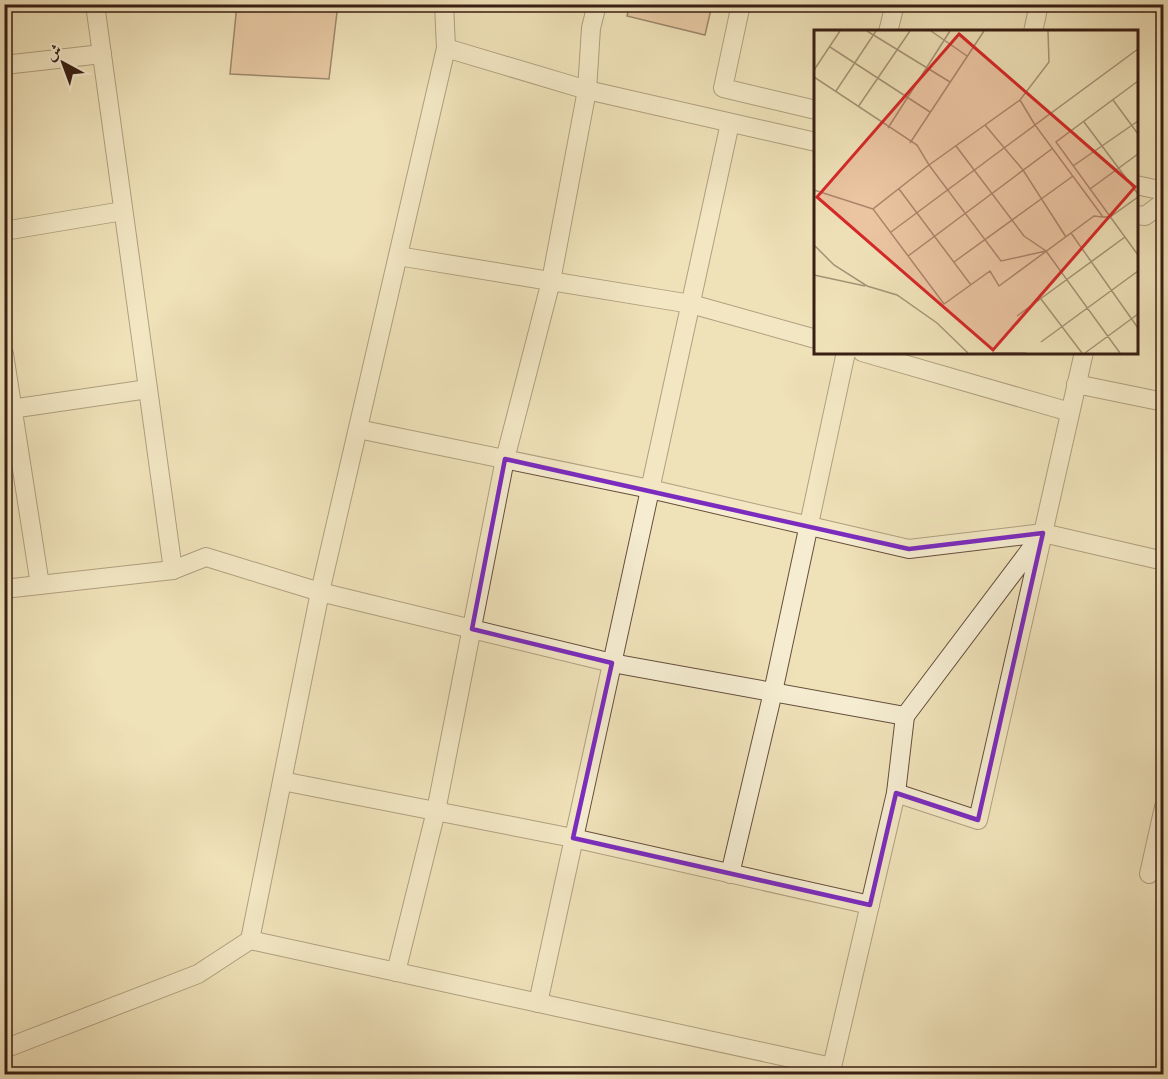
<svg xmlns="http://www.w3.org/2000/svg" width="1168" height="1079" font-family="'IM FELL DW Pica',Amiri,serif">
  <rect width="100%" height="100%" fill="#efe1b8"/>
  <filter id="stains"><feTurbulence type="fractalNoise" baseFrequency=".00333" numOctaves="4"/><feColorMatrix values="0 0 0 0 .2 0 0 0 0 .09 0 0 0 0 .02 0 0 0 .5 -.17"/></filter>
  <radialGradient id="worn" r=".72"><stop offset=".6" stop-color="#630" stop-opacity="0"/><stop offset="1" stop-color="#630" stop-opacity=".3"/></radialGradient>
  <g fill="#deac8b" stroke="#381e13" stroke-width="1.5">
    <polygon points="237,4 338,4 329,79 230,74"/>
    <polygon points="630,4 712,4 712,5 705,35 627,16"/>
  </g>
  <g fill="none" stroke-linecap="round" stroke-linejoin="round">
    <defs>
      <g id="minor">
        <polyline points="95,4 173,570"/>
        <polyline points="597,4 591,28 587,90 816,142"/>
        <polyline points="741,4 723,88 816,110"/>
        <polyline points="1159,4 1164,5"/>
        <polyline points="888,32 895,4"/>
        <polyline points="1033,32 1039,4"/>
        <polyline points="4,65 102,54"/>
        <polyline points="1136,185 1164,191"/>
        <polyline points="1136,215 1145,216 1164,202"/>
        <polyline points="4,231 123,211"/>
        <polyline points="398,256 691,304 816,339"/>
        <polyline points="862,352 1070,412"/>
        <polyline points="4,354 40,585"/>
        <polyline points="1076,384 1164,402"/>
        <polyline points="4,410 148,389"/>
        <polyline points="358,429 650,489 909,549 1043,533 1164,561"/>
        <polyline points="1043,533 905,716 612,663 320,592 250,940 832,1067 896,793 978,820 1084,352"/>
        <polyline points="4,589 173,570 206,557 320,592 446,48 444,4"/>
        <polyline points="282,781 573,838 870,905"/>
        <polyline points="896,793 905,716"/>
        <polyline points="730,874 773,692 846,352"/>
        <polyline points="1149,874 1164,807"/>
        <polyline points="396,972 436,811 505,459 551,281 587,90 446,48"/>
        <polyline points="538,1003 730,123"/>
        <polyline points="4,1049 198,974 250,940"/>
      </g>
    </defs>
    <use href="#minor" stroke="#664f3c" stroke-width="20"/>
    <use href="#minor" stroke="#f5ecd1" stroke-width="18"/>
  </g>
  <path d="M0 0H1168V1079H0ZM 505,459 L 909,549 L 1043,533 L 978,820 L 896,793 L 870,905 L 573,838 L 612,663 L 472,629 Z" fill="#efe1b8" fill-opacity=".55" fill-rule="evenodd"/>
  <path fill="none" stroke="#7b2cbf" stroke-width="4.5" stroke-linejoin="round" d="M 505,459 L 909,549 L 1043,533 L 978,820 L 896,793 L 870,905 L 573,838 L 612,663 L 472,629 Z"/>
  <g transform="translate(814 30)">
    <rect width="324" height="324" fill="#efe1b8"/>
    <path fill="none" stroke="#a69376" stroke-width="1.5" d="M 53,1 L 136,52M 117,1 L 153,26M 16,17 L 116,82M 324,19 L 221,95 L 289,187 L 296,187 L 324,167M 0,40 L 26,1M 0,47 L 103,115 L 115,135 L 206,70 L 235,32 L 234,1M 324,51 L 242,112 L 324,225M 22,61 L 62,1M 299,70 L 324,104M 44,77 L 96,1M 270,92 L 324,164M 171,95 L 209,140 L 252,207M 74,98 L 136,1M 96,113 L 170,1M 142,116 L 210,206 L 232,221 L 306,323M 259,136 L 324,91M 85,159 L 157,255M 276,159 L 324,124M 0,160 L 59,179M 77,202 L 221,95 L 206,70M 257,203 L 324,298M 0,215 L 20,235 L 53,256 L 83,265 L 123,293 L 154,323M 232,221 L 187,231 L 115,135 L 59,179 L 130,274 L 176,241 L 185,256 L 280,186 L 289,187M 94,226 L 239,118M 140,232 L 259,146M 0,245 L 51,256M 227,269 L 268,323M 203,286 L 311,207M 227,312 L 324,241M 178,323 L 212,323M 271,323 L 324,284"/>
    <path fill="#d62828" fill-opacity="0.15" stroke="#d62828" stroke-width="3" d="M 145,4 L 321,157 L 179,320 L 3,167 Z"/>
    <rect width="324" height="324" fill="none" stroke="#381e13" stroke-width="3"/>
  </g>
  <rect width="1168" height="1079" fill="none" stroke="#efe1b8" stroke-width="24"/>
  <rect x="6" y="6" width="1156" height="1067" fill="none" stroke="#381e13" stroke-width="3"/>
  <rect x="12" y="12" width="1144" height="1055" fill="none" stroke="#381e13" stroke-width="1.5"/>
  <g transform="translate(63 63) rotate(319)" stroke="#f5ecd1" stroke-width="4.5" paint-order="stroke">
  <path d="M0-4.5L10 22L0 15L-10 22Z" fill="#381e13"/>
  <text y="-9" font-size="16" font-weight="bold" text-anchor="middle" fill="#381e13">ش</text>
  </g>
  <rect width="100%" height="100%" filter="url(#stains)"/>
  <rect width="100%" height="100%" fill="url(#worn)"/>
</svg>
